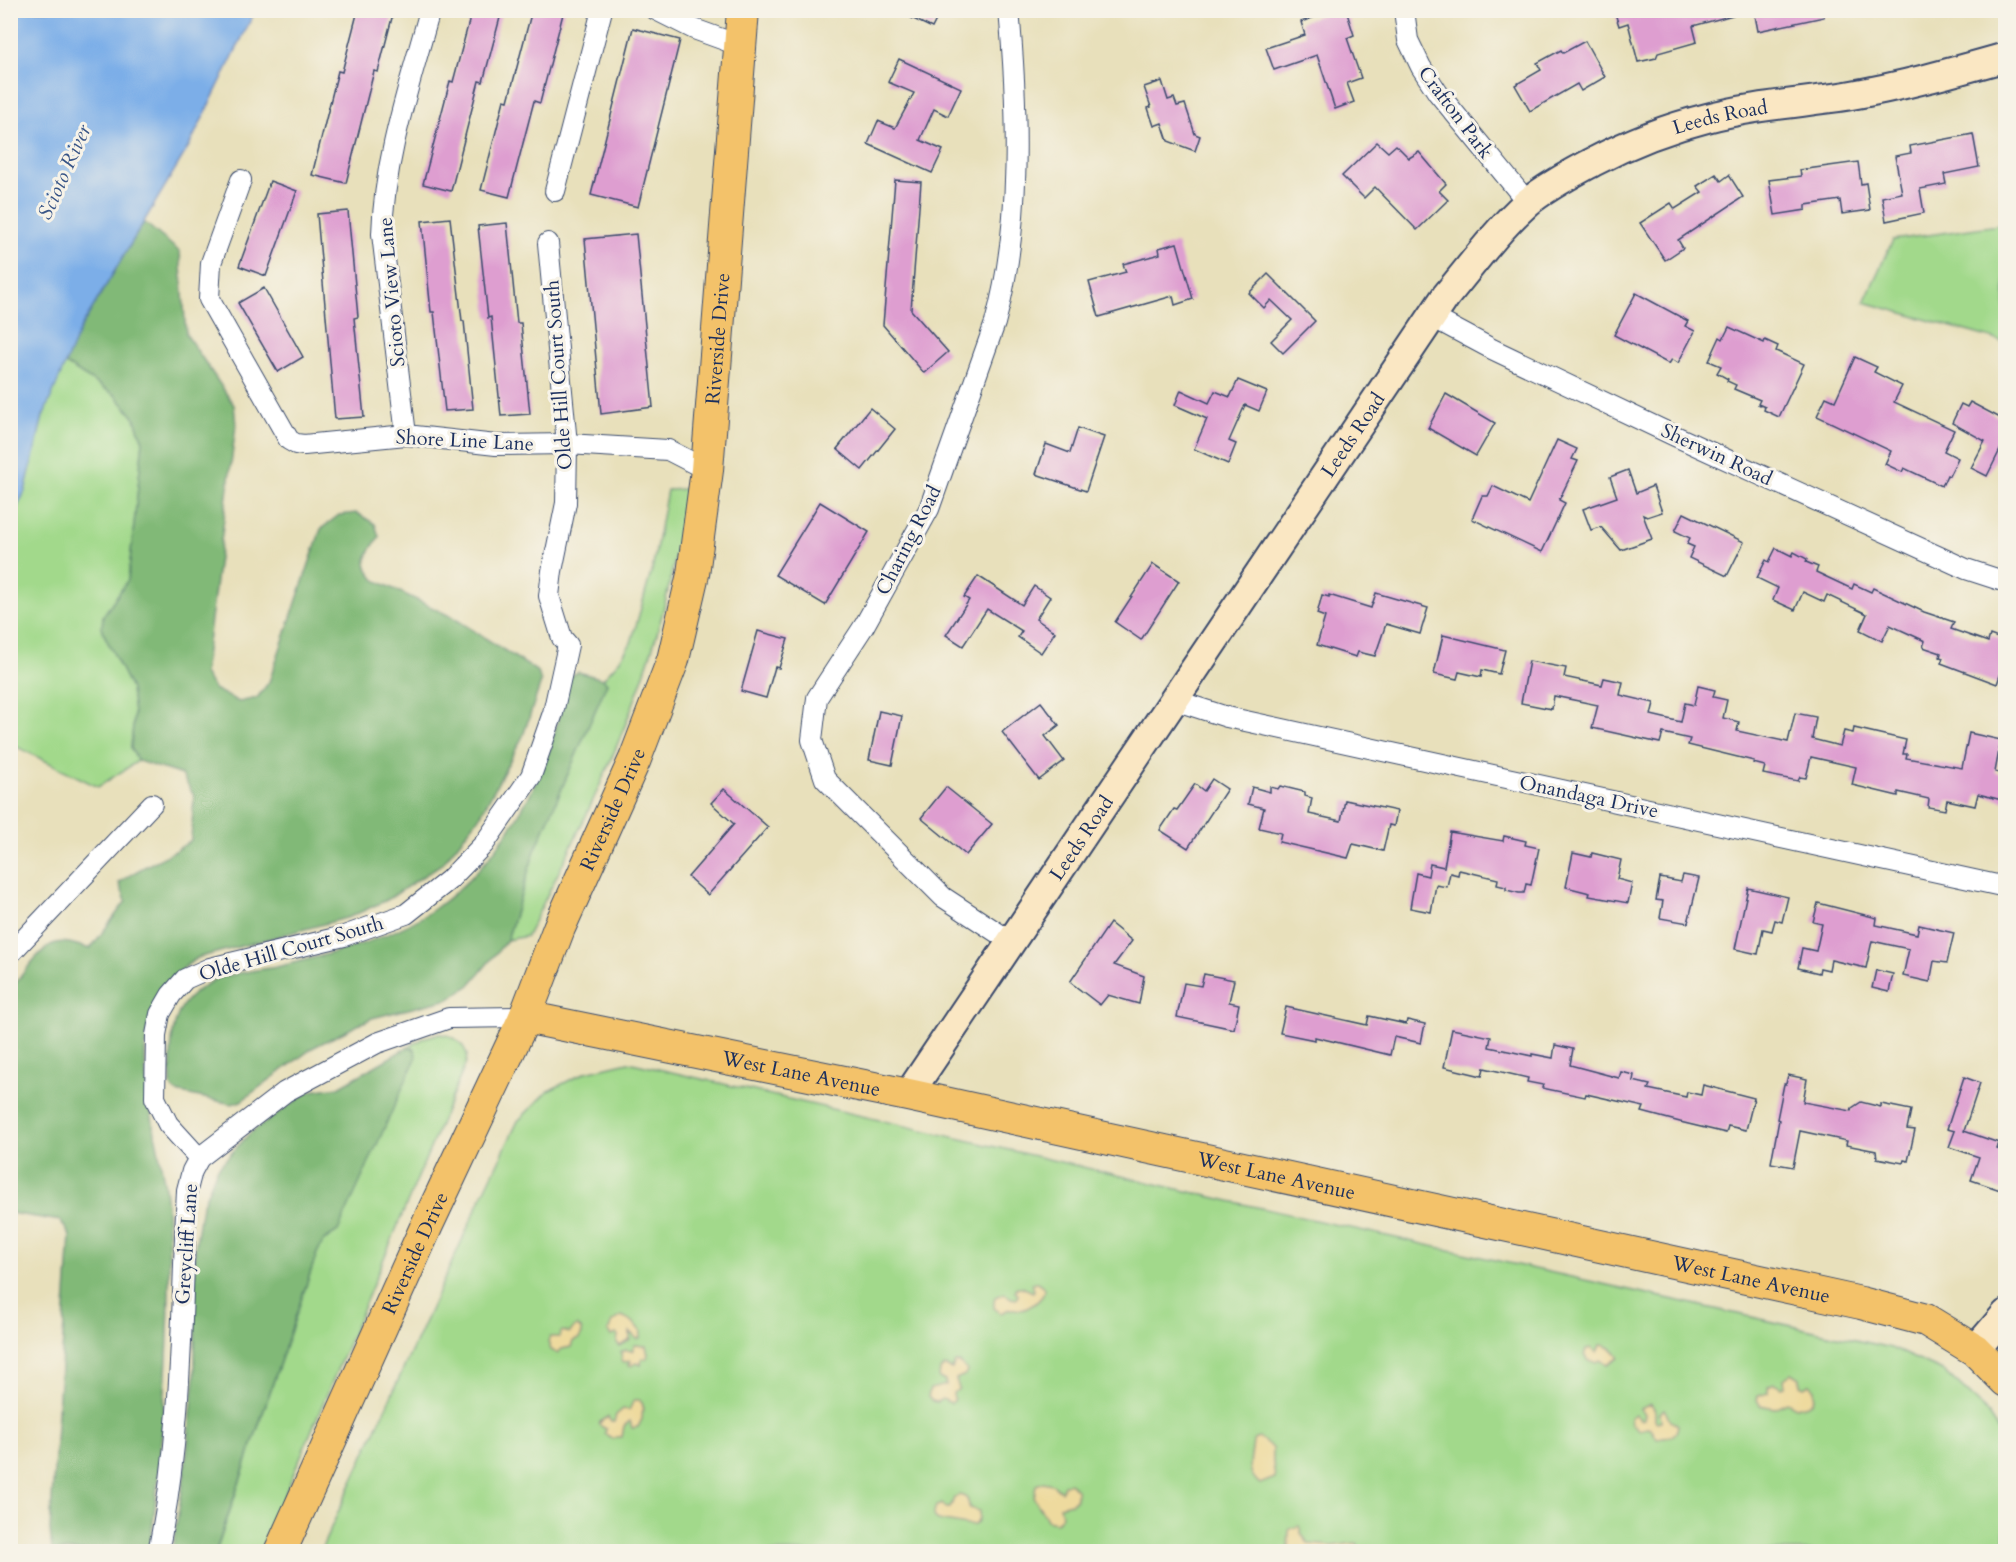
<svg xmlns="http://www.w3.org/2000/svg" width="2016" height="1562" font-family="Cardo,serif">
  <rect width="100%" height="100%" fill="#f7f3e8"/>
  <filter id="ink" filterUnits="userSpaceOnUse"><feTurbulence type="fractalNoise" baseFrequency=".0167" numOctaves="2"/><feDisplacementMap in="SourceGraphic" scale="12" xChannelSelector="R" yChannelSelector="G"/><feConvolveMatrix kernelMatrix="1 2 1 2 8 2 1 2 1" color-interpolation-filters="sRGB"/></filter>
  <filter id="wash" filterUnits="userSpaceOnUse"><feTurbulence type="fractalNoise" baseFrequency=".008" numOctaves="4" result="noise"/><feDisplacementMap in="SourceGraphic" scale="24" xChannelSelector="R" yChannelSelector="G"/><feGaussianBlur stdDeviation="1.35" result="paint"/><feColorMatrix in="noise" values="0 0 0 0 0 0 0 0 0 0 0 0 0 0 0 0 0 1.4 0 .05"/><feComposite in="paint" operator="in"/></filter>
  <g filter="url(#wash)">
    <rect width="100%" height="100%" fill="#e8e0bb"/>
    <g fill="#a2d98b" stroke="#5e8474" stroke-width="1.5">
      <polygon points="2005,224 2005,342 1864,302 1893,240"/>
      <polygon points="64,363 115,395 134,417 143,441 128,581 103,616 102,630 131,689 134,714 131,748 138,761 98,787 11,744 10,521 25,491 43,416"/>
      <path d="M 688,489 C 678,539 670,591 655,640 C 624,743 575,840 527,936 L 507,940 L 534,853 L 607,683 L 603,679 L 619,661 L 631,643 L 653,566 L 667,490 Z"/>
      <path d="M 438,1034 C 453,1035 461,1040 467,1054 L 466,1063 L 261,1551 L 216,1552 L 317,1253 L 415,1049 L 408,1047 L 426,1037 Z"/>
      <polygon points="628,1062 1234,1202 1891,1348 1945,1372 1982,1406 2005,1441 2005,1551 320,1552 483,1194 518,1121 548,1091 586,1072"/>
    </g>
    <g fill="#81b977" stroke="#4e746a" stroke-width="1.5">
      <path d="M 144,222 L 180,252 L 186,334 L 234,405 L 236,425 L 204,674 L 214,689 L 239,702 L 257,698 L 269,682 L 321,529 L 339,515 L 357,513 L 375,524 L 379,537 C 367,555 359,561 375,580 L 454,618 L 538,672 L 541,682 L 523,736 L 480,816 L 443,863 L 387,900 L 350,917 L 197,958 C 173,973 149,1007 146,1036 C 140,1093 163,1150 167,1207 C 171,1276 169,1346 163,1416 C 160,1462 156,1506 149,1551 L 52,1551 L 50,1529 L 70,1236 L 61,1221 L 11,1213 L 11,990 C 19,978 40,949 53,944 C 64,939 79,946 90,949 L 126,901 L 119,883 C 141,865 169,858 191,840 L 194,796 L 182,775 L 138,761 L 131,748 L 134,714 L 131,689 L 102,630 L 103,616 L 128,580 L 143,441 L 134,417 L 115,395 L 64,363 L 80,329 Z"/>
      <path d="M 578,672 L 603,679 L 607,683 L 534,853 L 507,940 L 470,985 L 449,999 L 372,1018 L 314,1047 L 241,1101 L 232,1104 L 176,1092 L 171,1086 C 171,1061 169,1033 180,1010 C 186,998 202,986 214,980 C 229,973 259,970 276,967 C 328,955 394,939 437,907 C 489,869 527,811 549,751 C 557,727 562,701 569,677 Z"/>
      <polygon points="408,1047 415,1049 416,1058 338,1231 324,1240 317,1253 216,1551 172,1551 184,1479 195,1377 195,1248 202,1206 217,1169 249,1134 310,1091 339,1087"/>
    </g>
    <g fill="#eeda9e" stroke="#84847e" stroke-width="1.5">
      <path d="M 1037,1282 C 1054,1291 1036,1304 1025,1309 C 1019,1311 1015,1308 1010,1309 C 1007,1310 1004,1312 1001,1313 L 994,1308 L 994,1301 L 995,1297 L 1004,1293 L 1011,1298 L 1016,1299 L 1018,1295 L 1015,1291 L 1017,1287 L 1022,1287 L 1033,1292 L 1034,1290 L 1032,1284 Z"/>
      <polygon points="622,1316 633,1322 641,1332 640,1338 637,1339 630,1332 630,1340 620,1346 617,1343 618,1335 616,1334 611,1336 608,1332 612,1322"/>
      <polygon points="577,1326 581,1329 582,1334 579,1339 573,1341 571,1347 562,1349 557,1353 551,1350 548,1341 550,1337 559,1337 562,1331 570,1333 573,1328"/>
      <polygon points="635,1345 646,1346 648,1355 646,1359 642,1358 641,1365 637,1363 630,1366 628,1365 631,1362 630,1360 625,1362 622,1361 621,1352 626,1350 632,1351"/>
      <path d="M 1600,1345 C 1607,1345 1617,1350 1618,1358 L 1607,1365 L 1600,1360 L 1597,1362 L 1588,1361 L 1584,1355 L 1586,1350 L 1591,1348 L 1597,1353 Z"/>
      <polygon points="955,1363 960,1363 967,1370 965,1375 956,1379 959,1389 953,1393 954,1401 951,1403 942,1399 937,1402 932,1401 928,1397 930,1389 946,1385 945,1381 939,1378 940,1370 945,1366 952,1369"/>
      <polygon points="1792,1373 1800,1378 1800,1385 1804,1387 1810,1384 1815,1389 1815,1397 1812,1403 1796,1407 1787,1402 1774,1408 1760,1405 1757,1400 1758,1396 1768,1393 1768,1386 1774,1383 1782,1387 1785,1386 1784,1379"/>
      <polygon points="634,1400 640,1400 643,1405 642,1419 638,1427 632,1428 630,1421 624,1426 622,1437 616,1437 613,1439 605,1434 606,1429 599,1425 600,1422 608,1417 611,1422 614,1422 616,1415 623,1409 629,1410"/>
      <path d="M 1651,1404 L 1655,1410 L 1655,1420 L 1657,1422 L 1661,1421 L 1660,1413 L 1664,1409 L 1670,1420 L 1678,1425 C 1677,1438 1668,1437 1657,1439 L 1651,1429 L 1647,1428 L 1640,1430 L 1631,1424 L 1630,1418 L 1635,1414 L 1641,1420 L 1644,1419 L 1645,1414 L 1640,1409 Z"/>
      <path d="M 1260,1438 L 1273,1448 L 1273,1462 L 1275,1478 L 1260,1484 C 1244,1471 1252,1458 1253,1441 L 1255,1439 Z"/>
      <path d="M 1043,1482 L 1052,1484 L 1061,1491 L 1064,1485 L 1070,1483 L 1077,1490 C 1079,1505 1070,1502 1060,1506 C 1062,1513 1064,1517 1056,1522 L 1047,1520 C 1043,1510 1038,1507 1034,1498 L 1036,1485 Z"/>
      <path d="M 959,1495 C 968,1497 968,1499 969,1508 L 979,1511 C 981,1530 969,1526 956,1523 C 945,1520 928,1524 936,1506 L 942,1504 L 946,1508 L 950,1508 L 954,1498 Z"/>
      <polygon points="1299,1526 1302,1535 1309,1544 1333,1546 1355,1543 1357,1544 1359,1551 1288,1551 1289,1529"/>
    </g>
    <polygon fill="#7caee8" stroke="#4c6ea3" stroke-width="1.5" points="11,10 255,11 189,146 80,329 43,416 25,491 11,521"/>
    <g id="blocks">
      <g fill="#de9ed0">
        <polygon points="358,10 394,10 378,72 374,71 346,183 312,175 338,71 342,72"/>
        <polygon points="472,10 502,10 483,82 479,81 451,191 423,184 450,81 453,82"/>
        <polygon points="532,10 564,10 540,103 534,101 509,197 481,190 504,100 508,101"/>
        <polygon points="895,10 941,10 932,28"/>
        <polygon points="1334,10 1346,10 1354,35 1347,38 1361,78 1347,83 1354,102 1335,109 1317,55 1274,70 1266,48 1305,35 1301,22"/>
        <polygon points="1614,10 1732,10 1733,15 1693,26 1697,42 1658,53 1656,58 1638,62 1628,23 1619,26"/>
        <polygon points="1754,10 1824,10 1824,17 1758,31"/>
        <polygon points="633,28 680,40 638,207 591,195"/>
        <polygon points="1585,41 1605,77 1581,91 1577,84 1530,111 1515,85 1541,70 1537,63 1561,50 1563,53"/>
        <polygon points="899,59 961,88 948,116 934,109 920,140 943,150 932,173 868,144 878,121 895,128 914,93 888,82"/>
        <polygon points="1162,81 1168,100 1174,98 1177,106 1185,104 1195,134 1200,136 1195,151 1168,141 1162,123 1154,126 1148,108 1151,107 1144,87"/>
        <polygon points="1973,134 1979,167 1944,174 1946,184 1920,189 1924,213 1886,221 1882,197 1902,193 1895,156 1911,153 1910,146"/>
        <polygon points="1377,142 1388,152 1396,145 1409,158 1419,152 1446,184 1439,191 1448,200 1417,230 1375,187 1364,198 1342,176"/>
        <polygon points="1858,162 1861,184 1866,183 1870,210 1842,214 1840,200 1806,205 1806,210 1775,215 1769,180 1801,176 1800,170"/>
        <polygon points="1716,174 1721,181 1729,175 1743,197 1678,240 1683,248 1665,260 1640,223 1671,203 1675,209 1702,192 1697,186"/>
        <polygon points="895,180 921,182 911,310 948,352 924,373 883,325"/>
        <polygon points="270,181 297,191 266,276 239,266"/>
        <polygon points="348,211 358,317 354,318 364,417 335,419 317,214"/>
        <polygon points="450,218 462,321 464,321 473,409 445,411 434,312 431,312 422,221"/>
        <polygon points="507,223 517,323 521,323 530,414 501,416 491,317 488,318 478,226"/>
        <polygon points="636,234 653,407 601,414 585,239"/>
        <polygon points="1177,243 1193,299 1175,305 1173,296 1099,317 1089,282 1126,272 1123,264 1160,254 1159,248"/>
        <polygon points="1268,274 1315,321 1283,353 1271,341 1292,320 1271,300 1264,308 1249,293"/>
        <polygon points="264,288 303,357 278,372 238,303"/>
        <polygon points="1636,293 1688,321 1685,326 1695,331 1678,363 1672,359 1669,364 1614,335"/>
        <polygon points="1729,327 1764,343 1765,340 1778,346 1776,351 1804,364 1779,417 1764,410 1765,407 1758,404 1760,400 1734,389 1736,385 1727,381 1728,379 1717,373 1721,366 1709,361 1720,337 1723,339"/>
        <polygon points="1855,357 1877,367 1874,372 1902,386 1894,402 1954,430 1944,451 1958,458 1949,476 1947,475 1942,486 1904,468 1902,472 1885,464 1891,451 1817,416 1826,397 1835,401"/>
        <polygon points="1238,380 1267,392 1259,411 1245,405 1229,441 1236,444 1228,464 1194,449 1207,419 1175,405 1181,390 1209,403 1215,391 1230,397"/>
        <polygon points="1446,394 1495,423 1476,456 1428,428"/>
        <polygon points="1970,402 2006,421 2006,451 2001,448 1987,476 1971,468 1985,441 1952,423 1961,404 1967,407"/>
        <polygon points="870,408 895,429 862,470 837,449"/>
        <polygon points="1078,428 1104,437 1086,491 1036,474 1046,444 1070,453"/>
        <polygon points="1557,440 1577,449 1572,459 1578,461 1559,500 1565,503 1542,552 1472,519 1482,496 1488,496 1493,486 1528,503"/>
        <polygon points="1628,470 1636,493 1653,486 1662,512 1647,517 1643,515 1652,539 1621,550 1601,527 1591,530 1583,509 1617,497 1610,477"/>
        <polygon points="820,502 869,532 825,605 775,575"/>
        <polygon points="1684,513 1744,542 1727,576 1689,558 1694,547 1687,544 1690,538 1675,531"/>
        <polygon points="1776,548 1792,556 1794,552 1807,559 1806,562 1818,567 1816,572 1852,589 1854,584 1871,592 1873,588 1924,612 1954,622 1951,629 1988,642 1990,635 2006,641 2006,658 1997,684 1941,663 1943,658 1940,657 1941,653 1923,647 1925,641 1890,625 1882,641 1860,630 1867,614 1827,595 1824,602 1803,592 1795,610 1773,600 1778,588 1757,578 1766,560 1769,562"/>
        <polygon points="1153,564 1179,581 1141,640 1115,622"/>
        <polygon points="978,576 1022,605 1034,586 1050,597 1036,619 1055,632 1041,653 1018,637 1022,631 987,609 963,646 946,635 969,600 964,597"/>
        <polygon points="1376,593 1428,608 1420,634 1386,624 1375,656 1358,652 1356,657 1317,645 1325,617 1317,614 1322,595 1329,597 1329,595 1371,608"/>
        <polygon points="758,631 788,639 779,668 775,667 766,698 741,691"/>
        <polygon points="1443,635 1505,650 1499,674 1482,670 1481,677 1459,672 1457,679 1434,674"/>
        <polygon points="1529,661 1566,668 1564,677 1602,685 1604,678 1623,682 1620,695 1654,703 1651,715 1681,722 1685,703 1694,705 1698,686 1715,690 1713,697 1727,700 1723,718 1739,722 1737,731 1788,742 1795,713 1816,717 1812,739 1840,746 1844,731 1853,733 1854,728 1906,740 1903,754 1907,754 1906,758 1962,768 1969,733 2001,740 1995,772 2006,775 2006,801 1978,794 1975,806 1947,800 1945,810 1928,807 1929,799 1898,792 1898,796 1852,785 1856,767 1811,757 1806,778 1800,777 1798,781 1763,774 1765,766 1753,763 1754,761 1688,745 1690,739 1663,733 1660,743 1592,728 1598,705 1554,696 1552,709 1521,703"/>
        <polygon points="1041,702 1059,725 1045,736 1064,761 1039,780 1002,732"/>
        <polygon points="879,711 902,716 892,765 869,760"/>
        <polygon points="1212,779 1227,789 1188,848 1160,830 1174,809 1177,810 1195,784 1204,791"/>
        <polygon points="1280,786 1305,792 1305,796 1312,798 1309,814 1341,821 1345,800 1397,811 1394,826 1389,825 1383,851 1353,844 1348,858 1279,842 1281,833 1259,828 1264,808 1248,804 1252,787 1270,792 1270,787 1278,789"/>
        <polygon points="946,787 992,824 966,855 921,818"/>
        <polygon points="724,789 768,827 708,895 688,877 734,824 711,803"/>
        <polygon points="1450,832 1503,841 1504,836 1526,841 1525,845 1539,848 1531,885 1526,884 1524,893 1519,893 1506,890 1506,887 1497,885 1498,879 1459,870 1458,875 1450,873 1447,887 1436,885 1431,912 1410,908 1416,873 1428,876 1430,864 1444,867"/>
        <polygon points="1573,853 1591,857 1592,853 1621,860 1617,879 1632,883 1628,903 1589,896 1590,893 1566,887"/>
        <polygon points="1683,875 1699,878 1688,923 1660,918 1663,901 1656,900 1660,878 1681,882"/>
        <polygon points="1748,888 1788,897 1782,922 1775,920 1772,931 1763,929 1758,954 1735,949"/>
        <polygon points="1818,903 1877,918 1876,925 1917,934 1919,925 1954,933 1947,963 1934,961 1930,982 1903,976 1909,949 1872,941 1866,968 1831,960 1829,970 1820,968 1819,973 1798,968 1802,948 1816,951 1822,924 1813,922"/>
        <polygon points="1110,923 1132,941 1114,965 1144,976 1139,1004 1108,995 1100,1005 1070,982"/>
        <polygon points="1876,970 1893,974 1889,992 1872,988"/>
        <polygon points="1204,974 1234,980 1229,1002 1239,1004 1234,1029 1177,1017 1184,983 1201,986"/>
        <polygon points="1286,1007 1367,1025 1369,1016 1406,1024 1407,1020 1425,1024 1421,1043 1394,1037 1390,1055 1315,1037 1315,1040 1280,1033"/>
        <polygon points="1452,1029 1491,1037 1489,1047 1532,1056 1532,1054 1553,1058 1555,1045 1573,1049 1570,1065 1619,1078 1621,1072 1634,1075 1633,1081 1650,1085 1648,1089 1686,1097 1687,1092 1701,1095 1703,1085 1754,1098 1746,1130 1728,1126 1726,1133 1680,1122 1642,1112 1644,1107 1586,1094 1585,1097 1542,1088 1543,1085 1527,1082 1528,1078 1484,1068 1482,1076 1444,1067"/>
        <polygon points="1788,1075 1807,1079 1803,1102 1851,1111 1852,1108 1861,1102 1881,1107 1881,1104 1911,1110 1907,1129 1915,1130 1908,1161 1904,1160 1903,1163 1877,1158 1876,1151 1846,1145 1847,1141 1800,1131 1793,1167 1771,1163 1779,1120 1777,1119 1784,1084 1786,1084"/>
        <polygon points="1964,1077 1980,1083 1964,1131 1999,1143 1997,1149 2006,1152 2006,1192 1971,1180 1979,1157 1949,1147 1955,1131 1947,1129"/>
      </g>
    </g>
  </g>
  <g filter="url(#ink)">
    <use href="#blocks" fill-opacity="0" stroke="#3a4a6c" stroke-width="1.5"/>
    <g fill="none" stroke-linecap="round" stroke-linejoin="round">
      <defs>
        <g id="street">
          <polyline points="656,10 694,29 741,46"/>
          <path d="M 1009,10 C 1018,110 1022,226 995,323 L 929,509 L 864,626 L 817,698 L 812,740 L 825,779 L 943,897 L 1010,941"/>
          <polyline points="1404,10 1408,40 1421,67 1438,93 1528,203"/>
          <polyline points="241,180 211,263 209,299 289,440 296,444 304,445 406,435 496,445 567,444 668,450 707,470"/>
          <polyline points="555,191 602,10"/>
          <polyline points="1432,317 1492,349 1673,435 1966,569 2006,582"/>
          <path d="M 406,435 L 382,234 C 384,158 410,84 430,10"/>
          <polyline points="1174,700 1227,717 2006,887"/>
          <polyline points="10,954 152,804"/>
          <polyline points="199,1158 168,1124 155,1098 156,1035 160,1014 171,995 185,979 210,968 344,936 406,914 449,880 484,844 531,776 553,713 568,645 562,638 549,596 552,571 566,503 567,444 548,243"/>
          <path d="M 158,1552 C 183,1433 181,1310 187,1190 L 192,1171 L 199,1158 L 285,1092 L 377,1043 L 449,1018 L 525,1017"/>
        </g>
        <g id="secondary">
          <path id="s1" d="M 908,1095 L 1446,296 C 1472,265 1497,230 1527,203 C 1546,187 1571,174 1593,162 C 1629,143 1667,128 1707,118 C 1752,106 1800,103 1846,96 C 1900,87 1953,72 2006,57"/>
          <polyline points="1975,1350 2006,1314"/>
        </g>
        <g id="primary">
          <path id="s2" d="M 525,1017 L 908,1095 L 1861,1303 L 1926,1320 L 1975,1350 L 2006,1381"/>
          <path id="s3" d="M 280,1552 L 427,1225 L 525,1017 L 559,928 L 635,759 L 673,660 L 693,574 L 707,470 L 743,10"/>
        </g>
      </defs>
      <use href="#street" stroke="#3a4a6c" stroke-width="22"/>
      <use href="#secondary" stroke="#3a4a6c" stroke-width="32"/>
      <use href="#primary" stroke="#3a4a6c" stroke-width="34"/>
      <use href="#street" stroke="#fff" stroke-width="20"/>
      <use href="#secondary" stroke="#fae7c3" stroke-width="28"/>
      <use href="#primary" stroke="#f3c26a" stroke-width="32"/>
    </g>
  </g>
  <g text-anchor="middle" stroke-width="6" stroke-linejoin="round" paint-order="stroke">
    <g font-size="20" fill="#1b2f5e" stroke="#f7f3e8">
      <text transform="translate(1456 112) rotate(53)" y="7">Crafton Park</text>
      <text dy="7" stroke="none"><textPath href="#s1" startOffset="1300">Leeds Road</textPath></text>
      <text transform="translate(391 292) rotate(-95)" y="7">Scioto View Lane</text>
      <text dy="7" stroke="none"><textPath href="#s3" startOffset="1300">Riverside Drive</textPath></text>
      <text transform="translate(558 375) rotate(-94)" y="7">Olde Hill Court South</text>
      <text dy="7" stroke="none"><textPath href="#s1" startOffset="796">Leeds Road</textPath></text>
      <text transform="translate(465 440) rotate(3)" y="7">Shore Line Lane</text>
      <text transform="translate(1717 454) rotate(25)" y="7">Sherwin Road</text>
      <text transform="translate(908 540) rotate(-63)" y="7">Charing Road</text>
      <text transform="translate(1589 796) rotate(12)" y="7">Onandaga Drive</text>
      <text dy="7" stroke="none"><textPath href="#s3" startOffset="814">Riverside Drive</textPath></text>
      <text dy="7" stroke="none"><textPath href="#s1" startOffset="310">Leeds Road</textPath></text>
      <text transform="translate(291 948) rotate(-16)" y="7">Olde Hill Court South</text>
      <text dy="7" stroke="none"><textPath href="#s2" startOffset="282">West Lane Avenue</textPath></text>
      <text dy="7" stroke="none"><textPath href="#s2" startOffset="768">West Lane Avenue</textPath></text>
      <text transform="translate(186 1244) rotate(-86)" y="7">Greycliff Lane</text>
      <text dy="7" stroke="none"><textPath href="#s3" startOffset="328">Riverside Drive</textPath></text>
      <text dy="7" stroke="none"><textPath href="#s2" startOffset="1254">West Lane Avenue</textPath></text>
    </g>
    <g font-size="21" font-style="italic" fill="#385587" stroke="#f7f3e8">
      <text transform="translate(64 172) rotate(-66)" y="7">Scioto River</text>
    </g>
  </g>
  <rect width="2016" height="1562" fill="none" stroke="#f7f3e8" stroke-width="36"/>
</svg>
